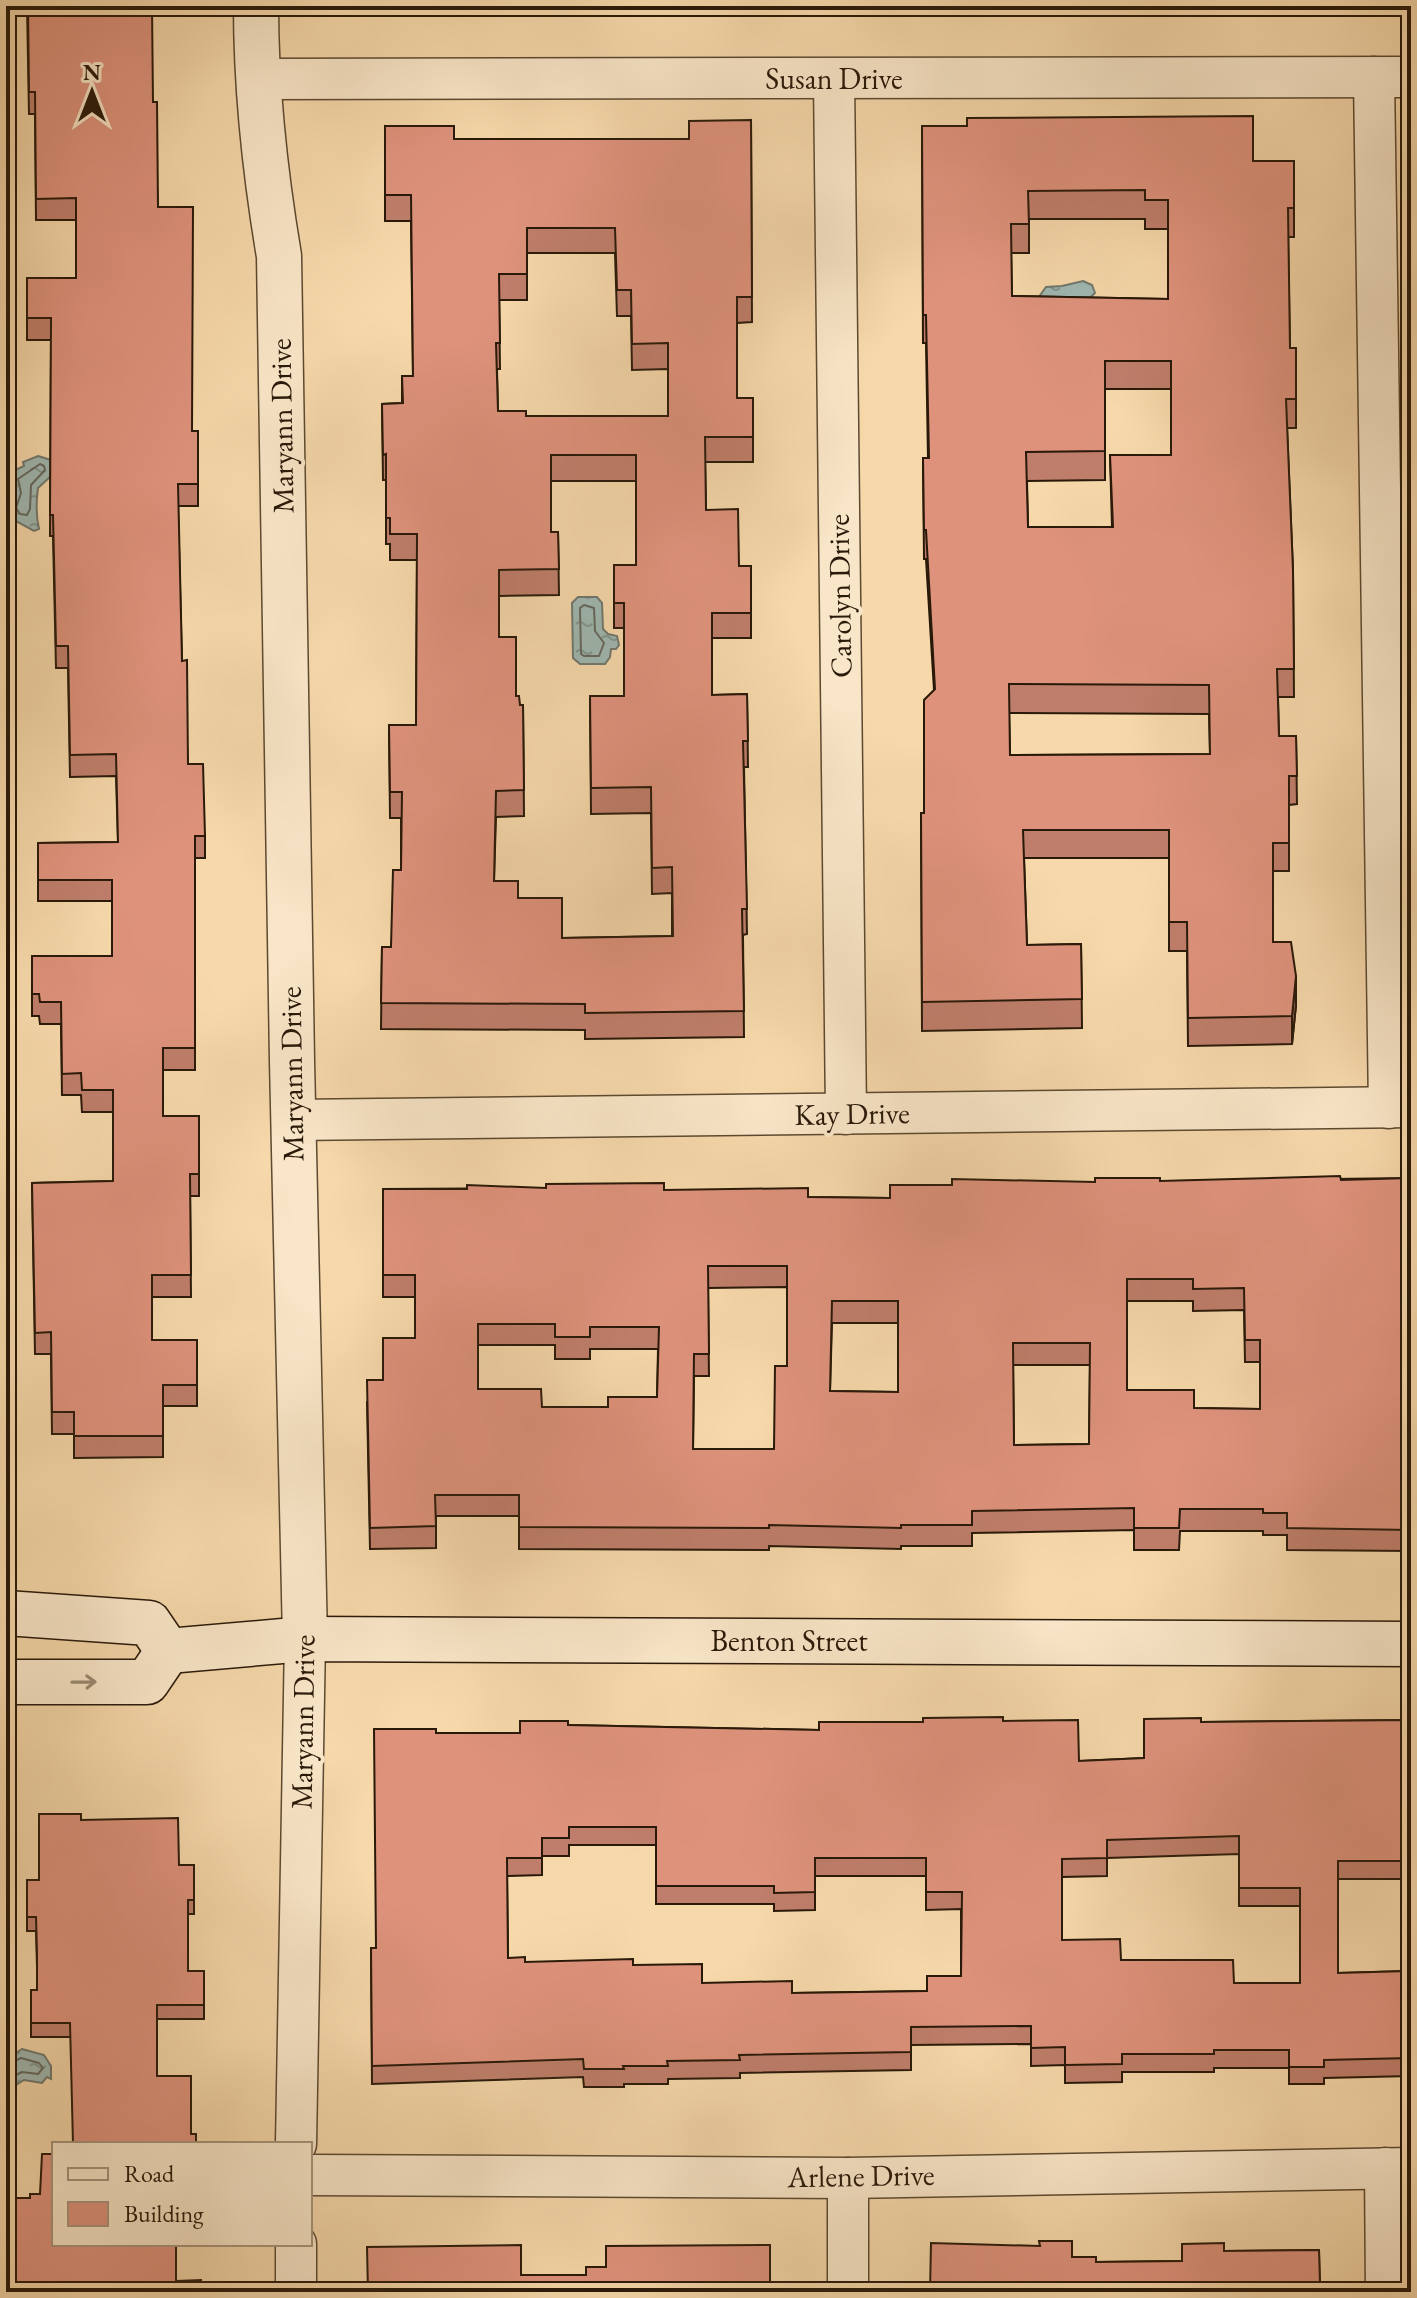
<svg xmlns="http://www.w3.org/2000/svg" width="1417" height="2298" font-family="'EB Garamond',serif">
  <defs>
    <pattern id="water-ripples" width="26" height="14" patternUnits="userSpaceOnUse" patternTransform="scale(2)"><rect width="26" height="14" fill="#9fb8b2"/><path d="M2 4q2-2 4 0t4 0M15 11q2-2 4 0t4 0" fill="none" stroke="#82958f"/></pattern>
  </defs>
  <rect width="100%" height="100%" fill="#f6d8aa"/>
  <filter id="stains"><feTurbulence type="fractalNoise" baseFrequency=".0025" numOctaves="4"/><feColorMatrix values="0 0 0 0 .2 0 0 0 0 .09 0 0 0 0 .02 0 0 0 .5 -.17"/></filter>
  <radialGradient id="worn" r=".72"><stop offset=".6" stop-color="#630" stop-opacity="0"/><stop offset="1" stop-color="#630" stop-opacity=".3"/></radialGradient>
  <g fill="url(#water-ripples)" stroke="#70786e" stroke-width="2">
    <polygon points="1083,281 1092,285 1095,293 1084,303 1031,308 1046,287 1062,286"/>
    <path d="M 38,456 L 51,460 L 52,475 L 38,488 C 36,502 36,516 39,529 L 34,531 L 14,520 L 8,511 L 13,493 L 9,477 L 13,471 L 24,466 L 23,462 Z"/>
    <polygon points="578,597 597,597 602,603 603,629 608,634 617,636 619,645 616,649 611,649 610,657 605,664 580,664 573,658 572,603"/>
    <polygon points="22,2049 44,2055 51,2066 51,2079 47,2077 42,2083 24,2080 11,2088 6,2088 6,2059"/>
  </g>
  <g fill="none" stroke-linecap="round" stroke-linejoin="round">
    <g stroke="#64685e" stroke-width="2">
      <polygon points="40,464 44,466 45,470 31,485 30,509 27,515 20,514 16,508 21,493 18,479"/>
      <polygon points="584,605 594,608 595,631 604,643 599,656 584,656 581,654 580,608"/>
      <polyline points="6,2065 21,2058 39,2063 43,2068 38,2074 22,2072 6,2080"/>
    </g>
    <defs>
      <g id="minor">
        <polyline points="1374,77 1389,1108"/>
        <polyline points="257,79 1411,77"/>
        <polyline points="834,79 846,1114"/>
        <polyline points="293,1120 1411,1107"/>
        <polyline points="296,2144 305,1639"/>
        <polyline points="1385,2168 1386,2292"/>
        <polyline points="310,2175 848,2178 1411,2168"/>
        <polyline points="848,2178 848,2292"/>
        <polyline points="296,2244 296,2292"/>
      </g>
      <path id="tertiary" d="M 256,6 C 256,91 265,173 279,256 L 292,1061 L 305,1639"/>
      <g id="secondary">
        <polyline points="6,1613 149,1623 168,1651"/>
        <polyline points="168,1651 305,1639 1411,1644"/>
        <polyline points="6,1682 147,1682 168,1651"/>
      </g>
    </defs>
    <use href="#minor" stroke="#5c4931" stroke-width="43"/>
    <use href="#tertiary" stroke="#5c4931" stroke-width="47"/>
    <use href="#secondary" stroke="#291909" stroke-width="47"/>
    <use href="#minor" stroke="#f9e6c8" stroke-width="40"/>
    <use href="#tertiary" stroke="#f9e6c8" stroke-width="44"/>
    <use href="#secondary" stroke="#f9e6c8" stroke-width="44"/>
  </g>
  <g fill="#bf7e6b" stroke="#291909" stroke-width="2" fill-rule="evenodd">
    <polygon points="27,6 153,102 158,207 192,431 198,431 198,506 178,506 182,661 188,764 205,836 205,858 195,858 195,1070 163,1070 163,1116 199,1116 199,1196 190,1196 191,1297 152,1297 152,1340 197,1340 197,1406 163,1406 163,1457 74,1458 74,1434 52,1434 51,1354 35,1354 32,1183 113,1181 113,1112 82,1112 81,1095 62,1095 61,1024 40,1024 39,1016 32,1016 32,956 112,956 112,901 38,901 38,843 118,842 116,776 70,777 68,668 56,668 53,536 50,536 51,340 27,340 27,278 76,278 76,220 36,220 35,114 29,114"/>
    <path d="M 751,120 L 752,322 L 737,323 L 737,398 L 753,398 L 753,462 L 705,462 L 706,510 L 739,566 L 751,566 L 751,638 L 712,638 L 712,695 L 747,694 L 748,767 L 744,767 L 747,934 L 743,935 L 744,1037 L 585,1039 L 585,1030 L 381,1029 L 382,947 L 391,947 L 401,870 L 401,818 L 390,818 L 389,725 L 416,725 L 417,560 L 390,560 L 390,544 L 386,544 L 386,480 L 383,480 L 382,404 L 402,403 L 402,376 L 413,376 L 411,221 L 385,221 L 385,126 L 454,139 L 689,139 ZM 527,253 L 615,253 L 617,316 L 631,316 L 632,370 L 668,369 L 668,416 L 526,416 L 498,411 L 497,369 L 500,369 L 499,300 L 527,300 ZM 551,481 L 636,481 L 636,565 L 614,565 L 614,628 L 624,628 L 624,696 L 590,696 L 591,814 L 651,813 L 652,894 L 672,893 L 672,936 L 562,938 L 518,898 L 494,881 L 496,817 L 524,816 L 523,705 L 520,705 L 516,696 L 499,637 L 499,596 L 559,595 L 558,532 L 551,532 Z"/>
    <path d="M 922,126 L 1253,161 L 1294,161 L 1294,237 L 1288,237 L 1290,348 L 1296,348 L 1296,428 L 1287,428 L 1293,570 L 1294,697 L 1278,697 L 1279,736 L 1296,736 L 1297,804 L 1289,805 L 1289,871 L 1273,871 L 1273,942 L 1296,1005 L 1292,1044 L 1188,1046 L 1187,951 L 1169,951 L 1169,858 L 1024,858 L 1027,945 L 1081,944 L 1082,1028 L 922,1031 L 921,813 L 924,813 L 934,690 L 926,559 L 924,559 L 923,458 L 928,458 L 926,343 L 923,343 ZM 1029,219 L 1145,219 L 1145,229 L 1168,229 L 1168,299 L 1012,296 L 1011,253 L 1029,253 ZM 1105,389 L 1171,389 L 1171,455 L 1110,455 L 1112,527 L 1028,527 L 1027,481 L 1105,480 ZM 1009,713 L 1209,714 L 1210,754 L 1010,755 Z"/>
    <path d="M 1411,1178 L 1411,1551 L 1287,1550 L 1287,1535 L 1263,1535 L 1263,1531 L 1180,1531 L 1179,1550 L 1134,1550 L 1134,1530 L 972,1533 L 972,1546 L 901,1546 L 901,1549 L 769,1546 L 769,1550 L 519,1549 L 519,1516 L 436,1516 L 436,1548 L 370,1549 L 367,1402 L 415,1338 L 415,1297 L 383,1297 L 383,1189 L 546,1188 L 664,1190 L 808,1197 L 890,1198 L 952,1185 L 1095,1182 ZM 787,1287 L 787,1366 L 774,1449 L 693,1449 L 694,1376 L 709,1376 L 708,1288 ZM 1127,1301 L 1193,1301 L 1193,1311 L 1244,1310 L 1245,1362 L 1260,1362 L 1260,1409 L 1194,1408 L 1127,1390 ZM 832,1323 L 898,1323 L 898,1392 L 830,1391 ZM 478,1345 L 555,1345 L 555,1359 L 590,1359 L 590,1349 L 658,1349 L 657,1397 L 608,1407 L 542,1407 L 478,1389 ZM 1013,1365 L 1090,1365 L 1089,1444 L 1014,1445 Z"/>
    <path d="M 1411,1720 L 1411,2076 L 1324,2078 L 1324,2084 L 1289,2084 L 1289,2068 L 1214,2068 L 1214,2072 L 1122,2072 L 1122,2082 L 1065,2083 L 1065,2065 L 1031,2066 L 1031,2044 L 911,2045 L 911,2070 L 740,2073 L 740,2078 L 668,2079 L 668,2084 L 624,2084 L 624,2087 L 584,2087 L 583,2077 L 372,2084 L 371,1948 L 376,1948 L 436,1733 L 520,1733 L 568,1725 L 819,1730 L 1003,1721 L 1079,1761 L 1144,1758 L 1201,1722 ZM 569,1845 L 656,1845 L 656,1904 L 774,1904 L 774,1911 L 815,1910 L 815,1876 L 926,1876 L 926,1910 L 961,1909 L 961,1976 L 927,1991 L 792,1993 L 702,1983 L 633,1965 L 525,1962 L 508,1958 L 507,1876 L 542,1875 L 542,1856 L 569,1856 ZM 1239,1854 L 1239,1906 L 1300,1906 L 1300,1983 L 1234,1983 L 1121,1960 L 1062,1940 L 1062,1877 L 1107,1876 L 1107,1858 ZM 1338,1879 L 1403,1879 L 1407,1971 L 1338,1973 Z"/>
    <polygon points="81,1820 179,1865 194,1865 194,1914 188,1914 188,1971 204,1971 204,2019 157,2019 157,2076 196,2144 70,2037 31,2037 31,1990 37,1990 37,1967 36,1931 27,1931 27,1880 39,1880"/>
    <polygon points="1319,2250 1320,2292 930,2292 1072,2257 1096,2262 1182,2261 1224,2251"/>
  </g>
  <polygon fill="#9b6657" stroke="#291909" stroke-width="2" points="1296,976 1296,1005 1292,1044 1292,1016"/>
  <g fill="#de927c" stroke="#291909" stroke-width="2" fill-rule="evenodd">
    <polygon points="28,6 152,6 153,102 157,102 158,207 193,207 192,431 198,431 198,484 178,484 182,661 187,660 188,764 203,764 205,836 195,836 195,1048 163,1048 163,1116 199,1116 199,1174 190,1174 191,1275 152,1275 152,1340 197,1340 197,1385 163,1385 163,1436 74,1436 74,1412 52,1412 51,1332 35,1333 32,1183 113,1181 113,1090 82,1090 81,1073 62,1074 61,1002 40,1002 39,994 32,994 32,956 112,956 112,880 38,880 38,843 118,842 116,754 70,755 68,646 56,646 53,515 50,515 51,318 27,318 27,278 76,278 76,198 36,199 35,92 29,92"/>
    <path d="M 1253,116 L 1253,161 L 1294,161 L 1294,208 L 1288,208 L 1290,348 L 1296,348 L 1296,399 L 1286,399 L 1293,570 L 1294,669 L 1277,669 L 1279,736 L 1296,736 L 1297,776 L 1289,776 L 1289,843 L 1273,843 L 1273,942 L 1291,942 L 1296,976 L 1292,1016 L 1188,1018 L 1187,922 L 1169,922 L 1169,830 L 1023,830 L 1027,945 L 1081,944 L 1082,999 L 922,1002 L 921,813 L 924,813 L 924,700 L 935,689 L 926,530 L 924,530 L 923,458 L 929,458 L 926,315 L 923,315 L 922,126 L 967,126 L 967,118 ZM 1145,190 L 1145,200 L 1168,200 L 1168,299 L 1012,296 L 1011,224 L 1029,224 L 1028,191 ZM 1105,361 L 1171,361 L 1171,455 L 1110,455 L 1113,527 L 1028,527 L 1026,452 L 1105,451 ZM 1009,684 L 1209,685 L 1210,754 L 1010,755 Z"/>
    <path d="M 751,120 L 752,297 L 737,297 L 737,398 L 753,398 L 753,437 L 705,437 L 706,510 L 738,509 L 739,566 L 751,566 L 751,613 L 712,613 L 712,695 L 747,694 L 748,741 L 743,741 L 747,909 L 742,909 L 744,1011 L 585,1013 L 585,1004 L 381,1003 L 382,947 L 391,947 L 393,870 L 401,870 L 402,792 L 390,792 L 389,725 L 416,725 L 417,534 L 390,534 L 390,518 L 386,518 L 386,454 L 383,455 L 382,404 L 403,403 L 402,376 L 413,376 L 411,195 L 385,195 L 385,126 L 454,126 L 454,139 L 689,139 L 689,121 ZM 527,228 L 615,228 L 617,290 L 631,290 L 632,344 L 668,343 L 668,416 L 526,416 L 526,411 L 498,411 L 496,343 L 500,343 L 499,274 L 527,274 ZM 551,455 L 636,455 L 636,565 L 614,565 L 614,603 L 624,603 L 624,696 L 590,696 L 591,788 L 651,787 L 652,868 L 672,867 L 673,936 L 562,938 L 562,898 L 518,898 L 518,881 L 494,881 L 496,791 L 524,790 L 523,705 L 520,705 L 519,696 L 516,696 L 516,637 L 499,637 L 499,570 L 559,569 L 558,532 L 551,532 Z"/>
    <path d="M 1340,1176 L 1341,1180 L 1411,1178 L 1411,1530 L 1287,1528 L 1287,1513 L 1263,1513 L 1263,1509 L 1180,1509 L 1179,1528 L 1134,1528 L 1134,1508 L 972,1511 L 972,1525 L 901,1525 L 901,1528 L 769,1525 L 769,1528 L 519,1527 L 519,1495 L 435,1495 L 436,1526 L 370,1528 L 367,1380 L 383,1380 L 383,1338 L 415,1338 L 415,1275 L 383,1275 L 383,1189 L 467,1189 L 467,1185 L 546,1188 L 546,1184 L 664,1183 L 664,1190 L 808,1188 L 808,1197 L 890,1198 L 890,1185 L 952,1185 L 952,1179 L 1095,1182 L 1095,1178 L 1160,1178 L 1160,1181 ZM 708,1266 L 787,1266 L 787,1366 L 775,1366 L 774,1449 L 693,1449 L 694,1354 L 709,1354 ZM 1127,1279 L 1193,1279 L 1193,1289 L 1244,1288 L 1245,1340 L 1260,1340 L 1260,1409 L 1194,1408 L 1194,1390 L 1127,1390 ZM 832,1301 L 898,1301 L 898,1392 L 830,1391 ZM 478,1324 L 555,1324 L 555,1337 L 590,1337 L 590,1327 L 659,1327 L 657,1397 L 608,1397 L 608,1407 L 542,1407 L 541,1389 L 478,1389 ZM 1013,1343 L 1090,1343 L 1089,1444 L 1014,1445 Z"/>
    <path d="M 1003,1717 L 1003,1721 L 1078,1720 L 1079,1761 L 1144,1758 L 1144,1719 L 1201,1718 L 1201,1722 L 1411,1720 L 1411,2058 L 1324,2060 L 1324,2067 L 1289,2067 L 1289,2050 L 1214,2050 L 1214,2054 L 1122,2054 L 1122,2064 L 1065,2065 L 1065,2047 L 1031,2048 L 1031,2026 L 911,2027 L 911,2052 L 739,2055 L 740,2060 L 667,2061 L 668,2066 L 623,2066 L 624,2069 L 584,2069 L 583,2059 L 372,2066 L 371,1948 L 376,1948 L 374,1729 L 436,1729 L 436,1733 L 520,1733 L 520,1721 L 568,1721 L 568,1725 L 819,1730 L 819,1722 L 923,1722 L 923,1718 ZM 569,1827 L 656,1827 L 656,1886 L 774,1886 L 774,1893 L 815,1892 L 815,1858 L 926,1858 L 926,1892 L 962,1892 L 961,1976 L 927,1976 L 927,1991 L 792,1993 L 792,1981 L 702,1983 L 702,1964 L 633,1965 L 633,1959 L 525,1962 L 525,1957 L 508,1958 L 507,1858 L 542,1858 L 542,1838 L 569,1838 ZM 1239,1836 L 1239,1888 L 1300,1888 L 1300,1983 L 1234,1983 L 1233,1960 L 1121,1960 L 1120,1939 L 1062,1940 L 1062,1859 L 1107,1858 L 1107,1840 ZM 1338,1861 L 1403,1861 L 1408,1971 L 1338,1973 Z"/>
    <polygon points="39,1814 81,1814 81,1820 178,1818 179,1865 194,1865 194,1900 188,1900 188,1971 204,1971 204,2005 157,2005 157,2076 191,2076 191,2134 196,2134 196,2144 73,2144 70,2023 31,2023 31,1990 37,1990 37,1953 36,1917 27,1917 27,1880 39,1880"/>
    <polygon points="42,2154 54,2154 54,2244 176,2244 176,2281 201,2280 201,2292 6,2292 6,2234 8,2234 8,2198 30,2198 30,2194 40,2194"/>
    <polygon points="1039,2241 1072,2241 1072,2257 1096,2257 1096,2262 1182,2261 1182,2244 1224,2243 1224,2251 1319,2250 1320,2284 1316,2284 1317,2292 930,2292 931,2243 1040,2246"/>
    <polygon points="521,2245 521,2275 586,2275 586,2267 606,2267 606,2246 770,2245 770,2292 368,2292 367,2247"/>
  </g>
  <defs><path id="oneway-shaft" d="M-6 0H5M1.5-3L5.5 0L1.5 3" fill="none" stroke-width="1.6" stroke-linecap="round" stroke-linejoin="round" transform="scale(2)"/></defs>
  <use stroke="#9b8a72" href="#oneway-shaft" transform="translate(84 1682) rotate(-1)"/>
  <g text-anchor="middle" stroke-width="8" stroke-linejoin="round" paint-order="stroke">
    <g font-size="30" fill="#291909" stroke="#f9e6c8">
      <text x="834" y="89">Susan Drive</text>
      <text transform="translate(282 426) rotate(-91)" y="10">Maryann Drive</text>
      <text transform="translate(840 596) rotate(-91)" y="10">Carolyn Drive</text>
      <text transform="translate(292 1074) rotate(-91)" y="10">Maryann Drive</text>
      <text transform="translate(852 1114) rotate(-1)" y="10">Kay Drive</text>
      <text x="789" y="1651">Benton Street</text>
      <text transform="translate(303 1722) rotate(-89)" y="10">Maryann Drive</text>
      <text transform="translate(861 2176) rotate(-1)" y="10">Arlene Drive</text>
    </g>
  </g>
  <rect width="1417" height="2298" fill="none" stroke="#f6d8aa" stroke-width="32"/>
  <rect x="8" y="8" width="1401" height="2282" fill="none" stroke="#291909" stroke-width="4"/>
  <rect x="16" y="16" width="1385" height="2266" fill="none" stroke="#291909" stroke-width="2"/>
  <rect x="52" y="2142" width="260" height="104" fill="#f9e6c8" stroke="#a6947c" stroke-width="2"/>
  <rect x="68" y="2168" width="40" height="12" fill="#f9e6c8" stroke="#a6947c" stroke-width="2"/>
  <text x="124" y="2182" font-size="24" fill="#291909">Road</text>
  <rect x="68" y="2202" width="40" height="24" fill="#de927c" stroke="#a6947c" stroke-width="2"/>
  <text x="124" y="2222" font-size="24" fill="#291909">Building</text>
  <g transform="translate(92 92)" stroke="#f9e6c8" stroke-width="6" paint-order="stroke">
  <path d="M0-6L14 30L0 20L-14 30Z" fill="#291909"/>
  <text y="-12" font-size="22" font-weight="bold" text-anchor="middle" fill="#291909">N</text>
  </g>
  <rect width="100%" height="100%" filter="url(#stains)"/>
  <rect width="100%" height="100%" fill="url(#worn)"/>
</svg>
